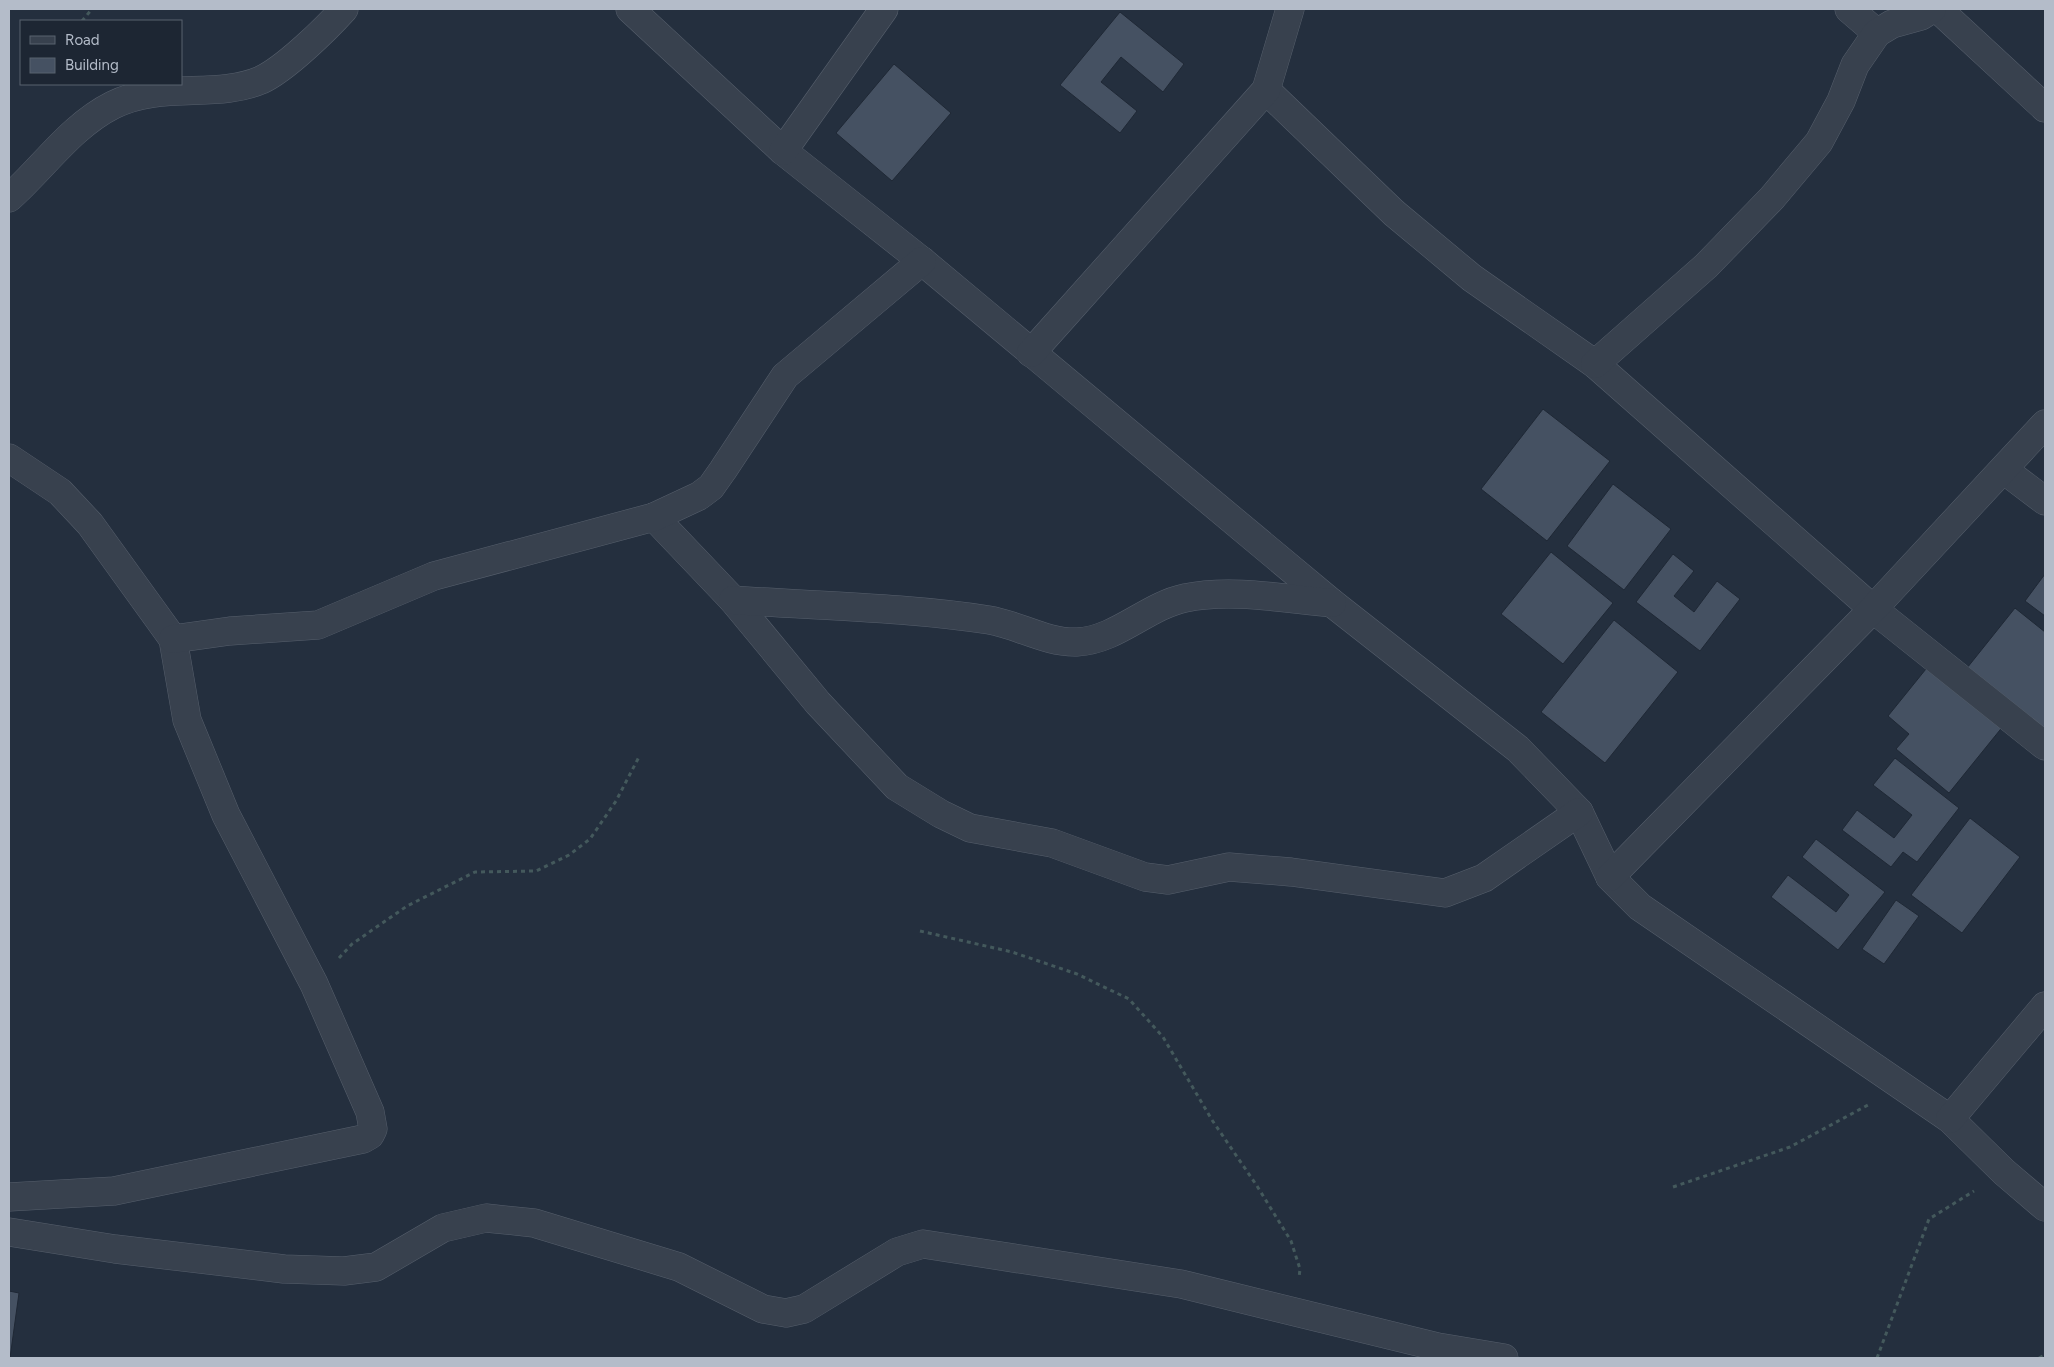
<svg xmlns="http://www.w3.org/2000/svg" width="2054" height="1367" font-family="Figtree,sans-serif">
  <rect width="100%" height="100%" fill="#242f3e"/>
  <g fill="#455162" stroke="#1f2835">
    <polygon points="1120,12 1184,64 1163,92 1121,57 1101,82 1137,111 1120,133 1060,85"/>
    <polygon points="894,64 951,113 892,181 836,133"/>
    <polygon points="1543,409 1610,461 1547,541 1481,489"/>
    <polygon points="1613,484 1671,529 1624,590 1567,546"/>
    <polygon points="1551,552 1613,603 1563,664 1501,614"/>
    <polygon points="1673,554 1694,571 1674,596 1694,612 1717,581 1740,599 1700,651 1636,602"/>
    <polygon points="2045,574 2045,616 2025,601"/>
    <polygon points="2015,608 2045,632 2045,732 1967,668"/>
    <polygon points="1614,620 1678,672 1605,763 1541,712"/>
    <polygon points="1930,664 2004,725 1949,793 1896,749 1909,734 1888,716"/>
    <polygon points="1895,758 1959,808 1917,862 1903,852 1891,867 1842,830 1857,810 1894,838 1912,815 1873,785"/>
    <polygon points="1970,818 2020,857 1962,933 1911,895"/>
    <polygon points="1816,839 1885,892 1838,950 1771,897 1788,875 1836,912 1849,895 1802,857"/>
    <polygon points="1896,900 1919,916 1884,964 1862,949"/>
    <polygon points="9,1291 19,1293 10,1358 9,1358"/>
  </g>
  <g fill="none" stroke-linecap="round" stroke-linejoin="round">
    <defs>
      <g id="street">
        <polyline points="630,9 783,151 922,261 1332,603 1518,749 1579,812 1610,877 1640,907 1950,1119 2004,1172 2045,1207"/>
        <polyline points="1849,9 1877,33"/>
        <polyline points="1938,9 2045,108"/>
        <polyline points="1266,90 1394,213 1472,278 1595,364 1873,609 2045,746"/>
        <polyline points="783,151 884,9"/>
        <path d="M 9,198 C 43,168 71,126 113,105 C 160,81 217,99 261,80 C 285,69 326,29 344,9"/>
        <polyline points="1031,353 1266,90 1290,9"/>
        <polyline points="1595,364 1706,266 1772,198 1819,142 1841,101 1855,65 1877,33 1892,24 1921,16 1932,9"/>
        <polyline points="9,458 60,492 90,524 173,639 187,720 226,815 314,984 370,1112 373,1129 370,1135 363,1139 114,1191 9,1197"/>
        <polyline points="2004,470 2045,501"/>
        <polyline points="654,517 733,600 818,703 897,787 941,814 970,828 1052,843 1145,877 1168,880 1229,867 1291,872 1445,893 1484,878 1579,812"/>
        <path d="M 733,600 C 818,606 905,607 989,620 C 1019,625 1046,643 1077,642 C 1117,640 1147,606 1185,598 C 1232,588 1285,599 1332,603"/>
        <polyline points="173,639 230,631 318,625 434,576 654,517 699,496 711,487 723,470 785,376 922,261"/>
        <polyline points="1610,877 1873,609 2045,424"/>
        <polyline points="1950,1119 2045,1006"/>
        <polyline points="9,1232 115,1249 284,1269 344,1271 376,1267 443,1228 486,1218 534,1223 679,1267 763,1309 786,1313 804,1309 897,1252 923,1244 1181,1284 1438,1347 1504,1358"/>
      </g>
    </defs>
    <use href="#street" stroke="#565f6c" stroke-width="29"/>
    <g stroke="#44595c" stroke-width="3" stroke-dasharray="4 4" stroke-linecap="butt">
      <polyline points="82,21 92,9"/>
      <polyline points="920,931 1012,952 1077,974 1129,999 1163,1037 1212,1120 1257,1186 1291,1241 1300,1269 1299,1278"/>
      <polyline points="339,958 352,944 407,906 475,872 536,871 569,855 590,839 616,801 640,755"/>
      <polyline points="1673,1187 1790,1147 1868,1105"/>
      <polyline points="1877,1358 1929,1219 1974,1191"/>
      <polyline points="2039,1358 2045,1355"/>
    </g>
    <use href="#street" stroke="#38414e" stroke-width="28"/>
  </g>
  <rect width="2054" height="1367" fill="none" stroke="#b4bcc9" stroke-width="20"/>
  <rect x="20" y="20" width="162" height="65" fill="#1d2633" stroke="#59626f"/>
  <rect x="30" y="36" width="25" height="8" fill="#38414e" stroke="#59626f"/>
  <text x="65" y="45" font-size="15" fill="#b4bcc9">Road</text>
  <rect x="30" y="58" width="25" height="15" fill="#455162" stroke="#59626f"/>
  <text x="65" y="70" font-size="15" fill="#b4bcc9">Building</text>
</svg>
